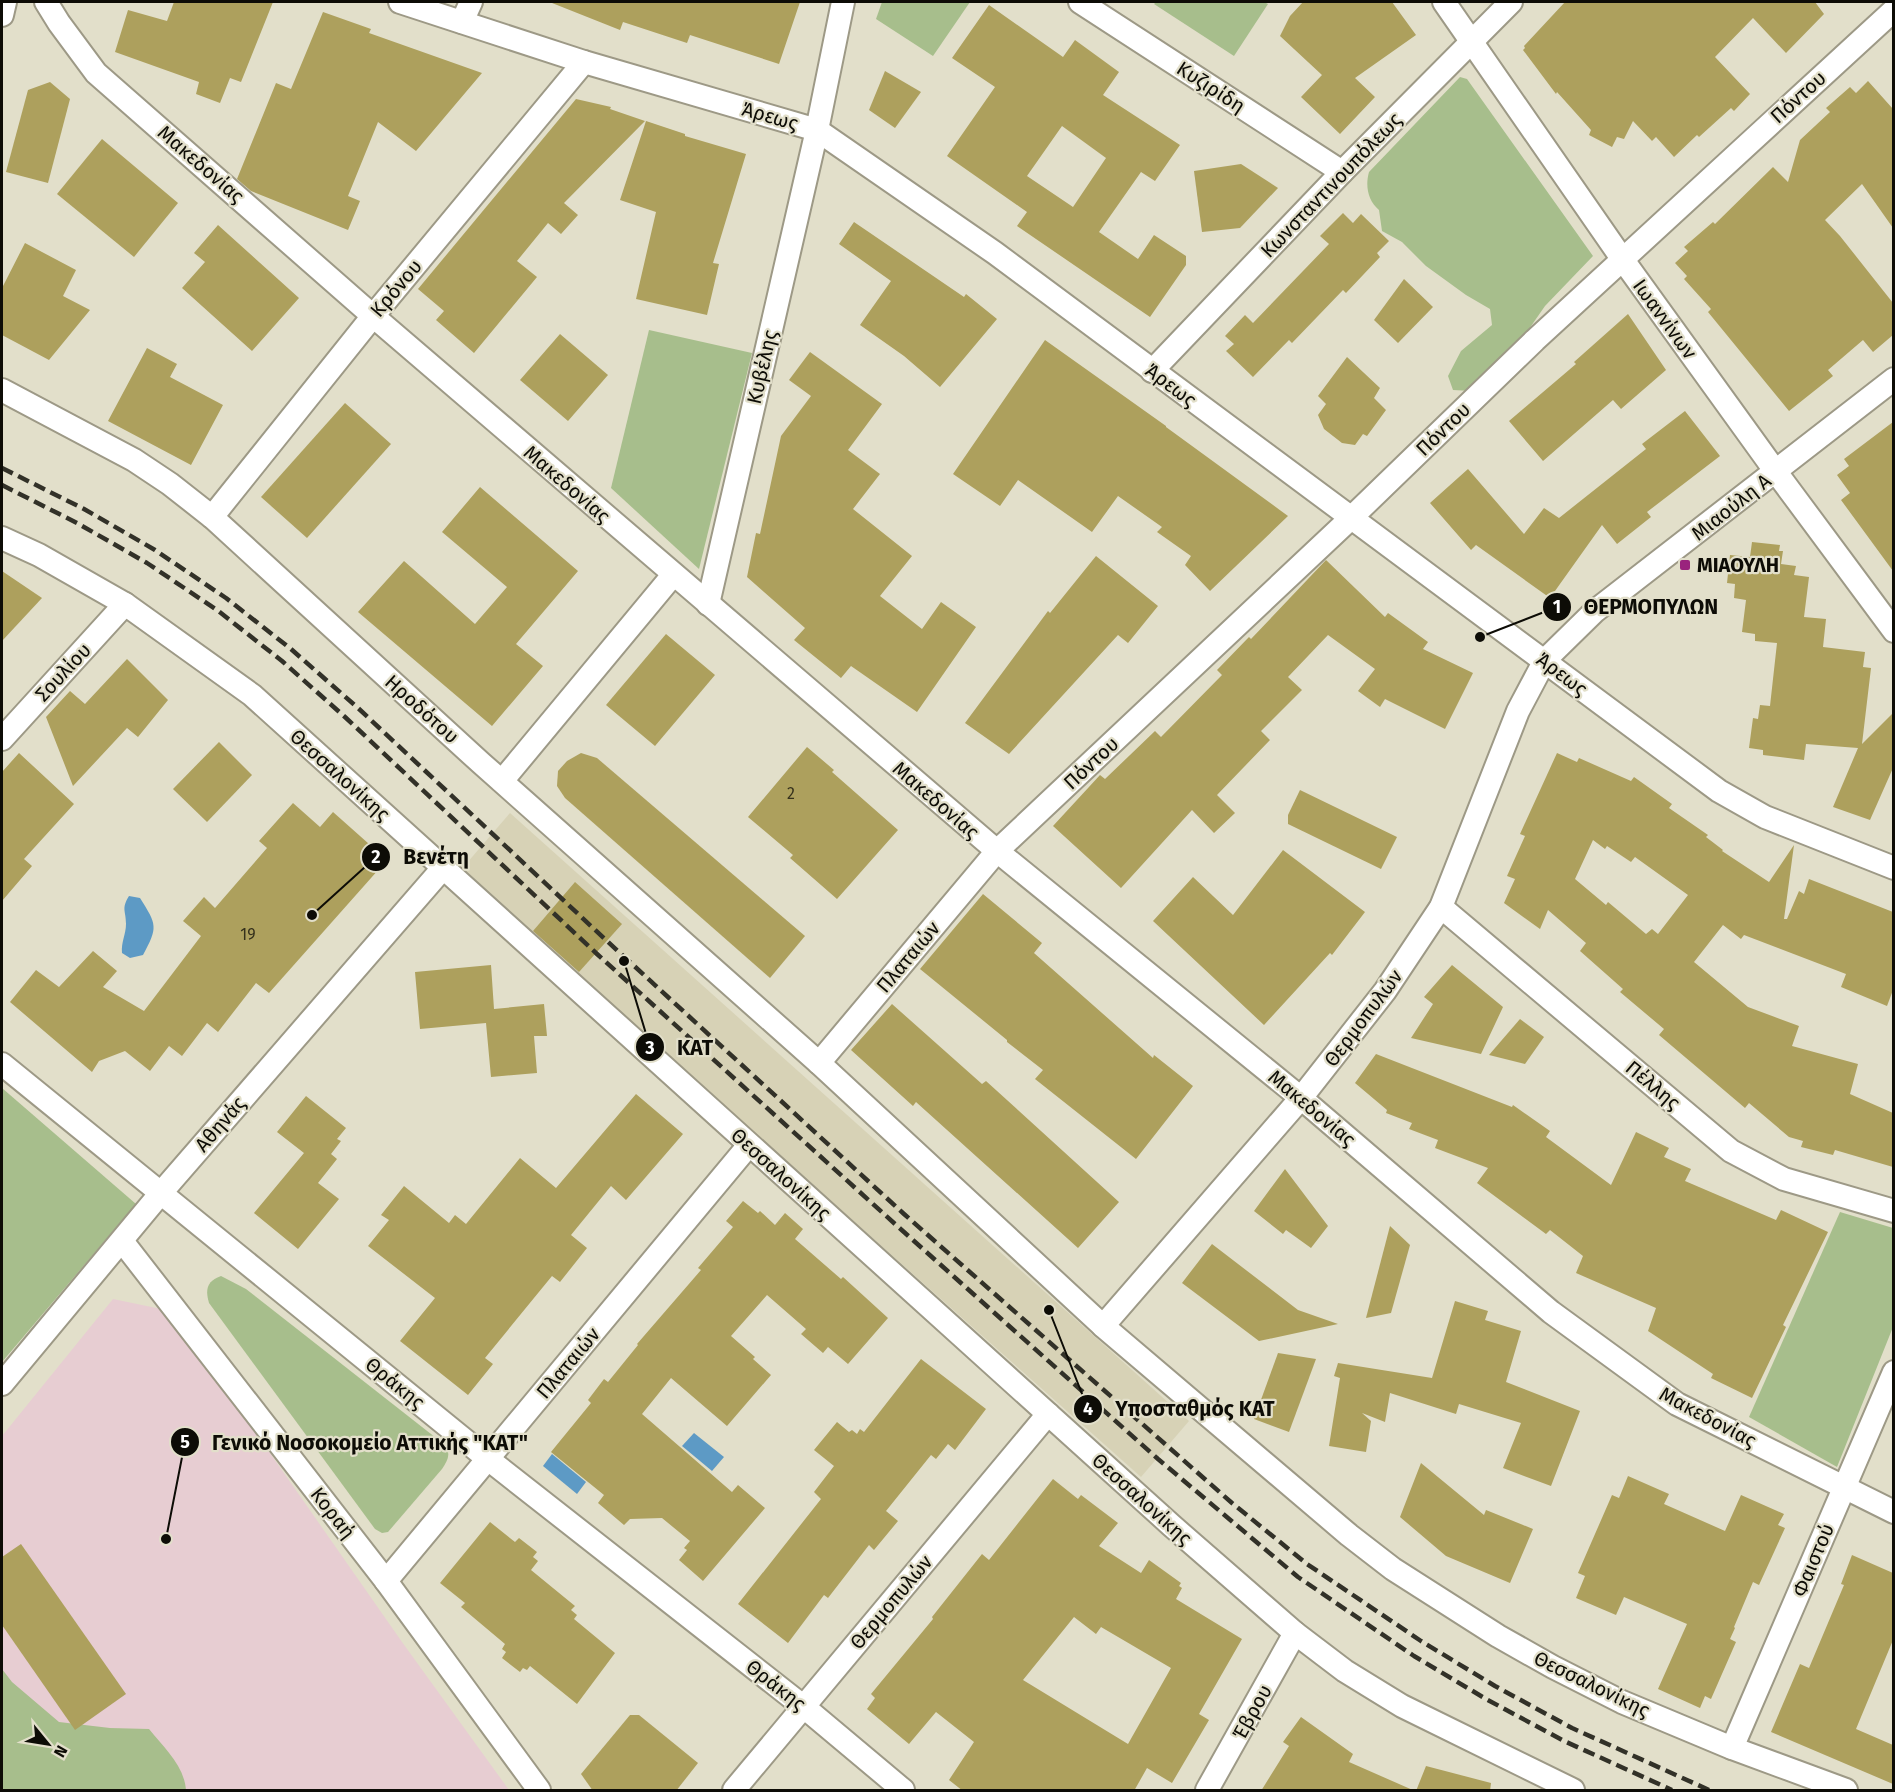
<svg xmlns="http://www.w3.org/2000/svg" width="1895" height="1792" font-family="'Fira Sans',sans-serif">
  <rect width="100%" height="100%" fill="#e2dfca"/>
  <polygon fill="#d7d2b6" points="510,813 1189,1421 1141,1477 460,871"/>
  <polygon fill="#e7cdd2" points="113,1299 166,1310 235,1403 402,1642 509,1790 2,1790 2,1436"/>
  <g fill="#a7be8c">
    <polygon points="882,2 970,2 933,56 876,19"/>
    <polygon points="1156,2 1264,2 1268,4 1234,56 1154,4"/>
    <path d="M 1460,77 L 1467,79 L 1593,256 L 1545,306 L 1529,329 L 1472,391 L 1453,390 L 1448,376 L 1461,351 L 1492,325 L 1490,309 L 1466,295 L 1426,266 L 1402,242 L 1382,231 L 1379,210 C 1368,201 1365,186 1369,172 Z"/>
    <polygon points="649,330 752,353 699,569 611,488"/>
    <polygon points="2,1088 136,1204 2,1362"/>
    <polygon points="1840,1212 1893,1228 1893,1327 1837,1467 1749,1417"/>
    <path d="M 221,1276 L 246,1289 L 445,1445 C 451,1454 448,1460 442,1469 L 388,1532 L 382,1533 L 375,1529 L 209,1303 C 205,1289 207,1281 221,1276 Z"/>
    <path d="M 2,1669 L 12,1682 L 59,1722 L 110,1728 L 149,1729 C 164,1748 184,1765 186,1790 L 2,1790 Z"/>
  </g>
  <g fill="#5d9ac5">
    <path d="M 129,896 L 140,898 C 157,925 158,927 143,955 L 130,958 L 122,953 C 121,942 126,934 126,924 C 126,910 121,909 129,896 Z"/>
    <polygon points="694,1433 724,1457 712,1471 682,1446"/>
    <polygon points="552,1454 586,1482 577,1494 543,1466"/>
  </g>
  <g fill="#ada05d" fill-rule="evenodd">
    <polygon points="174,2 273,2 241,82 230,78 220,103 196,94 199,82 115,52 128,10 167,21"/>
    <polygon points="552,2 800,2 779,64 690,35 687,43 623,22 620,30 552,3"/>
    <polygon points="1303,2 1392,2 1416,35 1355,78 1375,97 1340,134 1301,97 1322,75 1280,36 1290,16"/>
    <polygon points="1565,2 1815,2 1824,14 1786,53 1753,18 1715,57 1750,94 1734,111 1731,108 1699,137 1697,135 1674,157 1656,137 1652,141 1633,121 1624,139 1617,137 1612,147 1589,135 1591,130 1557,92 1556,94 1523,50 1525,48 1524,46"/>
    <path d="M 989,5 L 1063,57 L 1075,40 L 1119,72 L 1103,95 L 1180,145 L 1155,181 L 1141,172 L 1099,232 L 1138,259 L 1154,235 L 1186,256 L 1186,265 L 1150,317 L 1017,226 L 1027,212 L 947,156 L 995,87 L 952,58 ZM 1062,126 L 1106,158 L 1073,207 L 1027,176 Z"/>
    <polygon points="323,12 371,29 369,33 482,73 416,151 378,122 348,196 360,201 348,230 251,191 237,179 276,83 291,89"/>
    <polygon points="885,71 921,92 895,128 869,110"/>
    <polygon points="1868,81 1893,109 1893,228 1862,184 1825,220 1840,236 1893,303 1893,335 1873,352 1863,340 1828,370 1833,376 1789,411 1708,312 1711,309 1684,279 1687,276 1675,263 1688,251 1684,247 1713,222 1715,224 1773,167 1788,182 1800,140 1830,112 1826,108 1850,87 1856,93"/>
    <polygon points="50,82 70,99 48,183 6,172 28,90"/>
    <polygon points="576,99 611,107 610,109 645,121 564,203 578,215 561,234 548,223 517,261 537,277 474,353 436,320 444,311 418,289"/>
    <polygon points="646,121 685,134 685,136 746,154 713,263 719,264 707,315 636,299 656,212 620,200"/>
    <polygon points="102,139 178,203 134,257 57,194"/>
    <polygon points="1241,164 1278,188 1240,228 1202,232 1194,171"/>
    <polygon points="1343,213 1353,223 1361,214 1389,241 1377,253 1380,257 1346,293 1343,290 1292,343 1289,340 1253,377 1226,351 1234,344 1225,336 1245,315 1253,323 1329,244 1320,236"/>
    <polygon points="854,222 964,297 966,294 997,319 940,387 904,356 860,325 891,281 839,244"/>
    <polygon points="218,225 299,298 252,351 182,288 205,262 194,253"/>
    <polygon points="25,243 76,270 63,296 90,310 49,360 2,335 2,288"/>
    <polygon points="1404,279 1433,307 1398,343 1374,320"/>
    <polygon points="1628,314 1666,370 1621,409 1613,400 1543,461 1509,421 1576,364 1574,362"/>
    <polygon points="560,334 608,375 568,421 520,380"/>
    <polygon points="1045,340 1166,426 1166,427 1288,516 1210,591 1185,565 1191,556 1157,532 1162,527 1118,496 1092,532 1018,480 1000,506 953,474"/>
    <polygon points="147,348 177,364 170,377 223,405 191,465 108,421"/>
    <polygon points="810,352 882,404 848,450 880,474 853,509 912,556 880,596 922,629 941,602 976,627 917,712 851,666 841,678 794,640 805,628 747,577 756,533 760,534 781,436 811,396 789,380"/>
    <polygon points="1347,357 1380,388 1374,398 1386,410 1367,436 1363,434 1355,445 1342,443 1324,429 1318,415 1326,404 1318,396"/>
    <polygon points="345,403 391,444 307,538 261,497"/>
    <polygon points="1685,411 1720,456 1647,512 1651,517 1617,544 1602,525 1550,598 1476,545 1471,550 1430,503 1468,469 1524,534 1544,508 1559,518 1646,449 1642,444"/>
    <polygon points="1893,422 1893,571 1841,500 1850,493 1837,475 1849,466 1844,459"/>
    <polygon points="480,487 578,571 516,644 543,666 492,726 358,612 404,561 475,624 507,587 442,532"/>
    <polygon points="1752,542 1780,545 1779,551 1783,551 1781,564 1796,566 1794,575 1809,577 1804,617 1826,619 1823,647 1865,652 1863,667 1871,668 1862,744 1893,713 1893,768 1870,820 1833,807 1858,748 1806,744 1804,760 1763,755 1763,750 1749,748 1753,718 1758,719 1760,705 1770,706 1777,643 1755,641 1755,634 1742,632 1746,600 1734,598 1735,584 1727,583 1730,555 1750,557"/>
    <polygon points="1096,556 1158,606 1128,643 1118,635 1009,754 965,723 1048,611 1050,613"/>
    <polygon points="1326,560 1385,617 1388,613 1428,642 1423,649 1473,673 1445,729 1385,699 1380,707 1358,691 1375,669 1328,635 1288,677 1302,690 1261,731 1270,740 1217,795 1235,813 1214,833 1192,810 1121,888 1053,826 1100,775 1105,779 1155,731 1161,737 1222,675 1217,670 1249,637 1251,639"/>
    <polygon points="2,571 42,598 2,641"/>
    <polygon points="666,634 715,675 655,746 606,705"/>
    <polygon points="127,659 168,700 138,737 127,728 73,786 46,717 70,691 85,704"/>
    <polygon points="219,742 252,775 207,822 173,789"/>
    <polygon points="807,747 834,770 832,772 898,830 837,899 790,858 793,855 748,817"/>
    <polygon points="19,753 74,804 24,859 32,866 2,901 2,772"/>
    <polygon points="581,753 597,758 805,936 770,978 565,798 557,786 558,771 567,761"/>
    <path d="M 1557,753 L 1577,762 L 1579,758 L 1631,781 L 1634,777 L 1672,804 L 1669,808 L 1708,835 L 1706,837 L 1723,850 L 1722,851 L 1769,882 L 1794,845 L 1784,919 L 1787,919 L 1799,891 L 1804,894 L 1809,879 L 1893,912 L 1893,990 L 1887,1006 L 1841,987 L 1846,974 L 1744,935 L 1741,939 L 1723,925 L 1694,962 L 1748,1007 L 1799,1026 L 1792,1046 L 1858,1064 L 1850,1094 L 1893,1113 L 1893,1167 L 1835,1150 L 1833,1155 L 1801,1147 L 1803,1141 L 1789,1137 L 1749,1103 L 1745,1108 L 1659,1035 L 1664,1029 L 1620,992 L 1623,989 L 1580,951 L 1586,943 L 1548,910 L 1540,929 L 1504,903 L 1515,879 L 1507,876 L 1525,836 L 1520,834 ZM 1593,840 L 1605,849 L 1607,846 L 1631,862 L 1635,857 L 1688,895 L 1658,934 L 1652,929 L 1646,934 L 1608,902 L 1606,905 L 1575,879 Z"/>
    <polygon points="1300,790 1397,837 1381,869 1288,824 1288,815"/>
    <polygon points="293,803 320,827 333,812 387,860 269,993 256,983 218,1032 207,1023 182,1056 169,1046 150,1071 125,1051 99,1061 92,1072 10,1002 36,970 59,987 93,951 117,971 103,987 144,1011 201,936 183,921 204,897 215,908 267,848 259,841"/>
    <polygon points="1283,850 1365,912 1332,955 1330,953 1264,1025 1153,921 1193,877 1233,915"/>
    <polygon points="575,882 622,924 579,972 533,931"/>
    <polygon points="983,894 1042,943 1034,953 1153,1058 1154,1055 1193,1086 1136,1159 1035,1079 1043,1070 1007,1042 1007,1040 920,969"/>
    <polygon points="491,965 494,1009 544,1004 547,1036 534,1036 537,1073 491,1077 486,1023 420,1029 415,972"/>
    <polygon points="1452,965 1503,1007 1481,1054 1411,1038 1433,1004 1424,997"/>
    <polygon points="892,1004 982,1084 986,1081 1119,1202 1078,1248 916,1102 913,1106 851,1050"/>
    <polygon points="1520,1019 1544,1037 1525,1064 1489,1055"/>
    <polygon points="1376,1054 1512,1107 1513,1105 1550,1131 1546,1137 1611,1185 1636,1132 1669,1148 1664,1157 1691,1169 1685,1181 1776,1220 1781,1210 1828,1232 1783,1325 1786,1327 1752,1398 1711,1378 1713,1374 1648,1331 1656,1308 1576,1273 1583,1256 1550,1230 1546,1234 1477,1183 1488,1168 1435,1148 1438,1140 1409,1129 1412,1123 1386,1113 1387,1110 1355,1083"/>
    <polygon points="636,1094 683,1134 626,1200 611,1186 571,1235 587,1248 560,1282 552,1276 485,1358 493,1364 468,1395 400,1341 435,1298 368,1246 389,1220 381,1215 404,1186 449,1223 455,1215 466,1224 520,1158 556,1188"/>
    <polygon points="306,1096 346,1128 337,1139 341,1141 331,1154 337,1159 318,1183 339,1199 298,1249 254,1213 304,1153 277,1132"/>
    <polygon points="1285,1169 1328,1226 1311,1248 1286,1230 1283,1234 1254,1211"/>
    <polygon points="743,1201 758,1213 760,1211 775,1225 785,1213 803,1229 795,1239 841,1279 843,1277 888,1318 848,1364 828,1347 823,1353 801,1334 806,1329 767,1295 731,1336 755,1357 753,1359 771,1375 727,1426 671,1378 642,1414 732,1492 738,1485 765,1508 703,1581 679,1560 687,1550 684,1548 690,1541 662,1518 630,1519 624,1525 598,1503 604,1495 551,1452 591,1403 588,1400 604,1379 608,1382 638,1345 637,1344 701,1270 698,1268 733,1227 726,1221"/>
    <polygon points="1390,1226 1410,1245 1391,1313 1366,1318"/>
    <polygon points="1212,1244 1298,1310 1338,1324 1259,1341 1182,1283"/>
    <polygon points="1455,1301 1488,1311 1485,1320 1521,1331 1506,1382 1580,1411 1551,1486 1503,1468 1521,1423 1459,1404 1456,1414 1390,1393 1385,1422 1362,1413 1371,1421 1366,1452 1329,1446 1340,1378 1334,1376 1338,1363 1432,1378"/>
    <polygon points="1278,1353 1316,1359 1289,1432 1254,1419"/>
    <polygon points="921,1359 986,1409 955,1450 948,1444 936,1459 931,1455 886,1511 898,1521 874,1550 869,1545 828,1598 824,1595 788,1643 738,1604 821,1499 814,1492 834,1466 814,1450 837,1422 849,1432 852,1430 857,1434 860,1429 864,1432"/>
    <polygon points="1421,1463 1484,1515 1486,1510 1533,1529 1510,1583 1446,1556 1400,1517"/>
    <polygon points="1628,1476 1669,1494 1664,1504 1725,1531 1741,1495 1784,1514 1778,1525 1785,1528 1759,1585 1753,1582 1734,1627 1735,1628 1730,1639 1736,1642 1711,1699 1705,1696 1700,1708 1658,1689 1687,1624 1624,1597 1616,1615 1576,1598 1585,1576 1578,1573 1612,1495 1619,1498"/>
    <path d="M 1053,1479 L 1078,1499 L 1081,1495 L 1118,1523 L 1099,1546 L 1141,1573 L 1149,1560 L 1181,1583 L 1179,1586 L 1182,1588 L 1176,1599 L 1242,1639 L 1199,1714 L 1209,1720 L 1172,1783 L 1147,1768 L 1134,1791 L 963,1791 L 949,1780 L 974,1742 L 936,1712 L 909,1744 L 867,1709 L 875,1698 L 871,1694 L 933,1619 L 932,1617 L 982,1554 L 989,1560 ZM 1074,1617 L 1096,1634 L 1101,1627 L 1171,1668 L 1128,1744 L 1023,1680 Z"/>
    <polygon points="490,1522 515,1542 519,1538 537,1552 533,1557 538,1561 531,1570 575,1606 571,1610 577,1615 574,1619 615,1653 577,1704 530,1666 527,1670 523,1668 520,1672 502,1658 506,1652 502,1649 505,1644 461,1607 465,1603 440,1583"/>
    <polygon points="21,1544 126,1694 75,1730 2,1625 2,1557"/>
    <polygon points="1852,1555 1893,1573 1893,1640 1856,1729 1893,1745 1893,1784 1771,1732 1800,1664 1809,1668 1844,1585 1841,1584"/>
    <polygon points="630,1715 639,1715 698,1763 676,1791 593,1791 581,1774"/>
    <polygon points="1301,1717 1353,1754 1349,1762 1415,1791 1261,1791 1289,1746 1283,1742"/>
    <polygon points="1426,1766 1491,1783 1490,1791 1416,1791"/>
  </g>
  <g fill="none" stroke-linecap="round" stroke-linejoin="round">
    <defs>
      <g id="minor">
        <polyline points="46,2 59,23 96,73 373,316 997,851 1301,1098 1551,1312 1677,1404 1894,1512"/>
        <polyline points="400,2 584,62 817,130 995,253 1719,791 1765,817 1894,868"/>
        <polyline points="1080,2 1342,172"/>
        <polyline points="1444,2 1623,260 1776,472 1894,631"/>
        <polyline points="2,15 5,2"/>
        <polyline points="462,22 471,2"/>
        <polyline points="1152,371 1342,172 1511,2"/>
        <polyline points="2,390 134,460 170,484 212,517 481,763 819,1063 1103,1326 1349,1535 1393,1569 1498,1636 1553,1667 1622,1702 1732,1748 1846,1790"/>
        <polyline points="212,517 373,316 584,62"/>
        <polyline points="2,538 39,555 125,604 252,695 1171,1525 1295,1633 1345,1671 1402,1706 1573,1790"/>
        <polyline points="708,604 817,130 843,2"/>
        <polyline points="2,739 125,604"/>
        <polyline points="502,781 673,575"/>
        <polyline points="1441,907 1731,1151 1784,1179 1894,1211"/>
        <polyline points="819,1063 997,851 1351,518 1535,340 1894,10"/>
        <polyline points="2,1064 488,1459 804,1707 903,1790"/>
        <polyline points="122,1241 386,1581 539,1790"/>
        <polyline points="1103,1326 1301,1098 1385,991 1441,907 1518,711 1545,660 1595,611 1894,379"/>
        <polyline points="2,1384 160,1194 443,868"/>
        <polyline points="386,1581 749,1145"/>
        <polyline points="1732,1748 1894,1372"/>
        <polyline points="734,1790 1048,1414"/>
        <polyline points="1207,1790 1295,1633"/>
      </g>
    </defs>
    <use href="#minor" stroke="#9d9986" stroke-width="26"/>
    <use href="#minor" stroke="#fff" stroke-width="22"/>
    <g stroke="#323128" stroke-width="4.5" stroke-dasharray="12 6" stroke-linecap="butt">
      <polyline points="2,468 84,509 155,550 226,598 291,649 358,708 607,941 904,1214 1232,1503 1307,1564 1421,1641 1495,1686 1572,1728 1709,1790"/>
      <polyline points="2,485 77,523 147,563 217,610 282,661 345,717 597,954 895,1224 1158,1459 1298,1577 1414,1656 1486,1699 1564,1741 1672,1790"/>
    </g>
  </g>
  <rect fill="#9a237d" stroke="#e2dfca" stroke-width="2" x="1679" y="559" width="12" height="12" rx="3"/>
  <g text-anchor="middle" stroke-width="4.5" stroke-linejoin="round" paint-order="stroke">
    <g font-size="16" fill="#35311c">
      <text x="791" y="799">2</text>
      <text x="248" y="940">19</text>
    </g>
    <g font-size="20" fill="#0d0c06" stroke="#e2dfca">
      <text transform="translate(1211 87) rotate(33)" y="7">Κυζιρίδη</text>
      <text transform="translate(1798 97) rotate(-42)" y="7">Πόντου</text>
      <text transform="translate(770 116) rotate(16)" y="7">Άρεως</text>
      <text transform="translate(201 164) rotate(41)" y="7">Μακεδονίας</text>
      <text transform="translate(1331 185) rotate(-46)" y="7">Κωνσταντινουπόλεως</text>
      <text transform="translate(396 288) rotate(-50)" y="7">Κρόνου</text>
      <text transform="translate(1665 319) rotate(54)" y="7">Ιωαννίνων</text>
      <text transform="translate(762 367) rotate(-77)" y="7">Κυβέλης</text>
      <text transform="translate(1171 385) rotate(37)" y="7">Άρεως</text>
      <text transform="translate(1443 429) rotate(-44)" y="7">Πόντου</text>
      <text transform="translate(567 484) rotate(41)" y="7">Μακεδονίας</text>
      <text transform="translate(1731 507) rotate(-38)" y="7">Μιαούλη Α</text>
      <text transform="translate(63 672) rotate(-47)" y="7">Σουλίου</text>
      <text transform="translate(1562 674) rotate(37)" y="7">Άρεως</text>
      <text transform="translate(422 709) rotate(42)" y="7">Ηροδότου</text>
      <text transform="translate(1091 763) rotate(-43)" y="7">Πόντου</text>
      <text transform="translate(340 775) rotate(42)" y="7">Θεσσαλονίκης</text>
      <text transform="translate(936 800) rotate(41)" y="7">Μακεδονίας</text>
      <text transform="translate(908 957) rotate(-50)" y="7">Πλαταιών</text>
      <text transform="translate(1363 1018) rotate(-53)" y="7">Θερμοπυλών</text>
      <text transform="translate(1653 1085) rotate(40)" y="7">Πέλλης</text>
      <text transform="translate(1312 1108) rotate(40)" y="7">Μακεδονίας</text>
      <text transform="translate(220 1124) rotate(-49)" y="7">Αθηνάς</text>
      <text transform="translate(781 1174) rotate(42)" y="7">Θεσσαλονίκης</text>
      <text transform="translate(568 1363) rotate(-50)" y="7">Πλαταιών</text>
      <text transform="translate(395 1383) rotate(39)" y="7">Θράκης</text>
      <text transform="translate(1708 1417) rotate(28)" y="7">Μακεδονίας</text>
      <text transform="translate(1142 1499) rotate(42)" y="7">Θεσσαλονίκης</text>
      <text transform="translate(333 1513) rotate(52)" y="7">Κοραή</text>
      <text transform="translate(1813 1560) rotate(-67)" y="7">Φαιστού</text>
      <text transform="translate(891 1602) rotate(-50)" y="7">Θερμοπυλών</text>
      <text transform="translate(1592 1684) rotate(26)" y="7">Θεσσαλονίκης</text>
      <text transform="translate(776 1685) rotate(38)" y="7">Θράκης</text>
      <text transform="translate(1252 1712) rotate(-61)" y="7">Έβρου</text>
    </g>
    <g font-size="20" font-weight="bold" fill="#0d0c06" stroke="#e2dfca" text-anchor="start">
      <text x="1697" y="572">ΜΙΑΟΥΛΗ</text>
    </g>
  </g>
  <path fill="none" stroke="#0d0c06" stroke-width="2" d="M1480 637L1557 607M312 915L376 857M624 961L650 1047M1049 1310L1088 1409M166 1539L185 1442"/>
  <g fill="#0d0c06" stroke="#e2dfca" stroke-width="2">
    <circle cx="1480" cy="637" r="6"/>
    <circle cx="312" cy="915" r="6"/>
    <circle cx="624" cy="961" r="6"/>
    <circle cx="1049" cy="1310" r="6"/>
    <circle cx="166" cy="1539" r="6"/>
    <circle cx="1557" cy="607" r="15"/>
    <circle cx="376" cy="857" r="15"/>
    <circle cx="650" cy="1047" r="15"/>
    <circle cx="1088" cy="1409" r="15"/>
    <circle cx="185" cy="1442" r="15"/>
  </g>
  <g font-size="18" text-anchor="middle" font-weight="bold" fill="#fff">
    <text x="1557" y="613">1</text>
    <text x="376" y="863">2</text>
    <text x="650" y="1054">3</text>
    <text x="1088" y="1415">4</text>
    <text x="185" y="1448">5</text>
  </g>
  <g font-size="21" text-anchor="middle" font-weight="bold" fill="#0d0c06" stroke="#e2dfca" stroke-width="4.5" stroke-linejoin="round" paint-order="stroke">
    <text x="1651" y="614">ΘΕΡΜΟΠΥΛΩΝ</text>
    <text x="436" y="864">Βενέτη</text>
    <text x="695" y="1055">ΚΑΤ</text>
    <text x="1195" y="1416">Υποσταθμός ΚΑΤ</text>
    <text x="370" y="1450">Γενικό Νοσοκομείο Αττικής "ΚΑΤ"</text>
  </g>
  <rect width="1895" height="1792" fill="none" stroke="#0d0c06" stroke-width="6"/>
  <g transform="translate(48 1744) rotate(120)" stroke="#e2dfca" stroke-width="4.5" paint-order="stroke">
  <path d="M0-4.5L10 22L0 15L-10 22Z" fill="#0d0c06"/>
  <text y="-9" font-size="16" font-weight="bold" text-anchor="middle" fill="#0d0c06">N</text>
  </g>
</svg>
